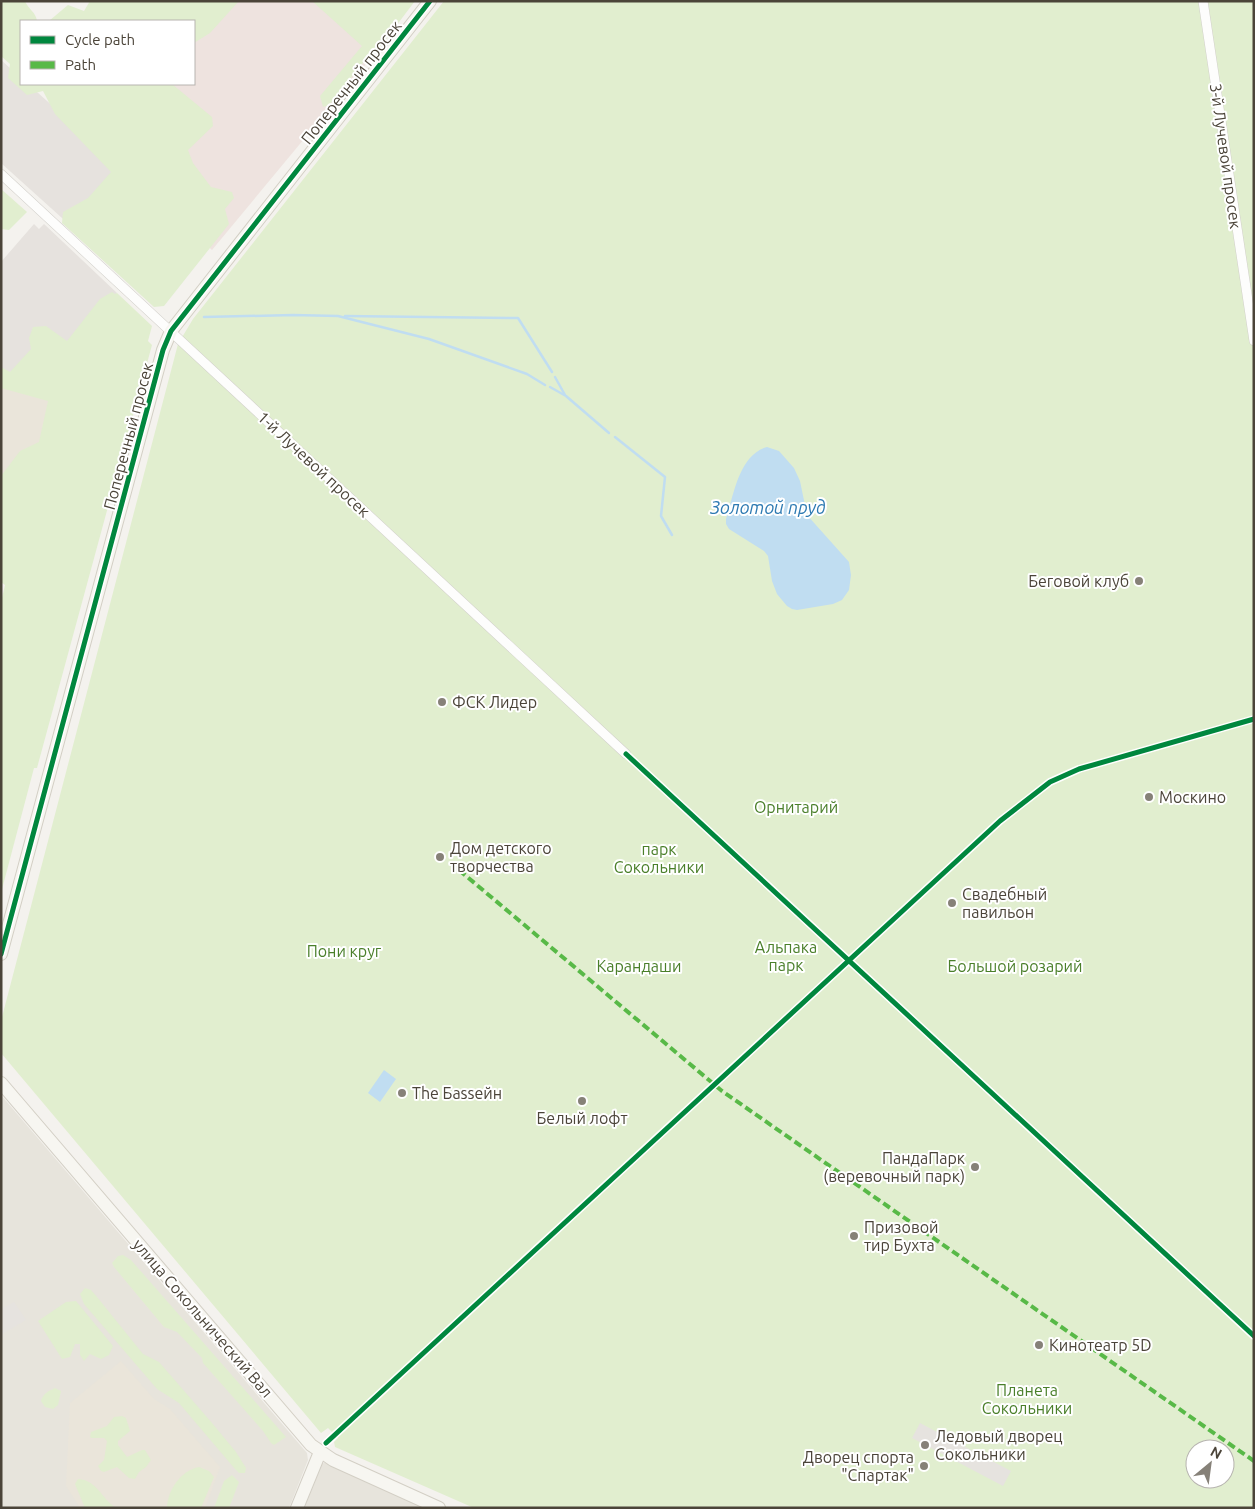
<svg xmlns="http://www.w3.org/2000/svg" width="1255" height="1509" font-family="Ubuntu,sans-serif">
  <rect width="100%" height="100%" fill="#f4f2ee"/>
  <g fill="#e7e4dc">
    <polygon points="1,1095 307,1453 308,1460 289,1508 1,1508"/>
    <polygon points="326,1462 426,1508 304,1508 322,1464"/>
  </g>
  <g fill="#e6e2de">
    <polygon points="1,60 21,78 21,84 28,84 122,168 72,227 1,163"/>
    <polygon points="34,224 39,229 44,224 117,293 67,346 12,376 1,373 1,262"/>
  </g>
  <g fill="#eae5da">
    <polygon points="1,373 68,390 52,491 1,476"/>
    <polygon points="121,1361 154,1399 170,1409 220,1467 205,1508 80,1508 66,1486 70,1403"/>
  </g>
  <polygon fill="#eee3df" points="132,1 317,1 377,51 212,250 122,168 64,84 194,84 194,21"/>
  <g fill="#e1eecf" fill-rule="evenodd">
    <path d="M 1,1 L 25,1 C 28,9 36,12 37,21 L 21,21 L 21,84 L 172,84 L 212,117 L 213,126 L 188,150 L 193,163 L 211,187 L 232,192 L 234,198 L 225,209 L 229,224 L 164,306 L 154,307 L 62,223 L 63,212 L 88,198 L 111,172 L 55,114 L 43,91 L 27,95 L 8,78 L 10,64 L 1,56 Z"/>
    <polygon points="90,1 239,1 210,33 194,43 194,21 49,21 68,5 84,11"/>
    <polygon points="312,1 415,1 377,51 374,49 329,105 323,107 320,96 362,46"/>
    <path d="M 444,1 L 1254,1 L 1254,1508 L 474,1508 L 335,1447 L 334,1442 L 338,1438 L 328,1428 L 321,1433 L 1,1053 L 2,1017 L 178,344 L 193,319 ZM 1195,1449 L 1225,1449 L 1225,1479 L 1195,1479 Z"/>
    <polygon points="1,189 27,212 9,230 1,229"/>
    <polygon points="112,292 115,294 117,293 152,326 148,341 152,345 37,768 34,768 1,893 1,602 5,585 1,582 1,476 20,451 39,442 48,401 1,388 1,367 10,372 31,349 29,338 33,327 46,326 67,341 100,299"/>
    <polygon points="123,1255 131,1260 286,1437 274,1445 271,1443 263,1431 203,1363 202,1358 177,1332 164,1327 114,1267 112,1263 118,1256"/>
    <polygon points="85,1288 91,1290 97,1297 143,1354 159,1362 212,1423 236,1452 246,1468 245,1473 239,1473 235,1469 179,1403 157,1389 84,1304 80,1294"/>
    <polygon points="76,1301 113,1346 109,1355 101,1359 90,1354 84,1361 80,1355 80,1344 75,1344 70,1357 62,1359 38,1321 66,1302"/>
    <path d="M 55,1388 L 61,1391 L 58,1405 L 53,1409 L 45,1407 L 41,1401 C 43,1394 48,1391 55,1388 Z"/>
    <polygon points="122,1416 126,1418 130,1431 118,1441 118,1445 127,1457 142,1450 145,1450 151,1460 146,1467 139,1472 135,1479 129,1478 117,1467 104,1472 101,1471 98,1466 104,1460 107,1441 104,1438 92,1438 90,1437 91,1432 107,1426 114,1417"/>
    <path d="M 199,1467 L 209,1471 L 214,1477 L 201,1508 L 167,1508 C 167,1491 181,1470 199,1467 Z"/>
    <polygon points="232,1475 239,1482 229,1508 214,1508 224,1481"/>
    <path d="M 78,1479 C 97,1480 101,1498 116,1508 L 85,1508 L 75,1484 Z"/>
  </g>
  <g fill="#e6e3df">
    <polygon points="14,1302 26,1320 1,1335 1,1309"/>
    <polygon points="920,1423 1011,1471 1003,1486 912,1438"/>
  </g>
  <g fill="#c0ddf1">
    <path d="M 767,447 L 779,451 L 794,468 L 800,481 L 807,515 L 849,562 L 851,575 L 849,590 L 842,600 L 833,604 L 797,610 L 792,609 L 787,606 L 777,594 L 772,581 L 768,556 L 764,551 L 729,529 L 726,524 L 726,519 C 734,494 739,455 767,447 Z"/>
    <polygon points="384,1070 396,1079 380,1102 368,1093"/>
  </g>
  <g fill="none" stroke-linecap="round" stroke-linejoin="round">
    <g stroke="#c0ddf1" stroke-width="2.5">
      <polyline points="345,316 518,318 552,372"/>
      <polyline points="204,317 293,315 338,316 429,339 527,374 545,385"/>
      <polyline points="555,377 565,395"/>
      <polyline points="550,387 566,396 609,433"/>
      <polyline points="615,437 665,477 661,516 672,535"/>
    </g>
    <defs>
      <g id="street">
        <polyline points="1203,1 1254,341"/>
        <polyline points="1,174 626,754"/>
      </g>
      <g id="secondary">
        <polyline points="1,954 163,350 171,331 430,1"/>
        <polyline points="1,1083 311,1445 333,1460 439,1508"/>
        <polyline points="297,1508 320,1452"/>
      </g>
    </defs>
    <use href="#street" stroke="#d2d0cb" stroke-width="10"/>
    <use href="#secondary" stroke="#d3cfc5" stroke-width="14"/>
    <use href="#street" stroke="#fdfdfc" stroke-width="9"/>
    <use href="#secondary" stroke="#f7f6f1" stroke-width="12"/>
    <polyline stroke="#58b947" stroke-width="4" stroke-dasharray="8 4" stroke-linecap="butt" points="459,870 722,1091 1254,1461"/>
    <defs>
      <g id="cycleway">
        <polyline points="626,754 1254,1336"/>
        <polyline points="1,954 163,350 171,331 430,1"/>
        <polyline points="326,1443 1000,821 1050,782 1079,769 1254,719"/>
      </g>
    </defs>
    <use href="#cycleway" stroke="#fff" stroke-width="8"/>
    <use href="#cycleway" stroke="#00873e" stroke-width="5"/>
  </g>
  <g fill="#868178" stroke="#fff" stroke-width="2">
    <circle cx="1139" cy="581" r="5"/>
    <circle cx="442" cy="702" r="5"/>
    <circle cx="1149" cy="797" r="5"/>
    <circle cx="440" cy="857" r="5"/>
    <circle cx="952" cy="903" r="5"/>
    <circle cx="402" cy="1093" r="5"/>
    <circle cx="582" cy="1101" r="5"/>
    <circle cx="975" cy="1167" r="5"/>
    <circle cx="854" cy="1236" r="5"/>
    <circle cx="1039" cy="1345" r="5"/>
    <circle cx="925" cy="1445" r="5"/>
    <circle cx="924" cy="1466" r="5"/>
  </g>
  <g text-anchor="middle" stroke-width="4" stroke-linejoin="round" paint-order="stroke">
    <g font-size="16" fill="#4b4439" stroke="#fff">
      <text transform="translate(351 82) rotate(-52)" y="6">Поперечный просек</text>
      <text transform="translate(1226 156) rotate(82)" y="6">3-й Лучевой просек</text>
      <text transform="translate(128 436) rotate(-75)" y="6">Поперечный просек</text>
      <text transform="translate(314 464) rotate(43)" y="6">1-й Лучевой просек</text>
      <text transform="translate(203 1318) rotate(49)" y="6">улица Сокольнический Вал</text>
    </g>
    <g font-size="16" fill="#4b4439" stroke="#fff" text-anchor="start">
      <text x="1129" y="587" text-anchor="end">Беговой клуб</text>
      <text x="452" y="708">ФСК Лидер</text>
      <text x="1159" y="803">Москино</text>
      <text x="450" y="854">Дом детского<tspan x="450" dy="18">творчества</tspan></text>
      <text x="962" y="900">Свадебный<tspan x="962" dy="18">павильон</tspan></text>
      <text x="412" y="1099">The Баssейн</text>
      <text x="582" y="1124" text-anchor="middle">Белый лофт</text>
      <text x="965" y="1164" text-anchor="end">ПандаПарк<tspan x="965" dy="18">(веревочный парк)</tspan></text>
      <text x="864" y="1233">Призовой<tspan x="864" dy="18">тир Бухта</tspan></text>
      <text x="1049" y="1351">Кинотеатр 5D</text>
      <text x="935" y="1442">Ледовый дворец<tspan x="935" dy="18">Сокольники</tspan></text>
      <text x="914" y="1463" text-anchor="end">Дворец спорта<tspan x="914" dy="18">"Спартак"</tspan></text>
    </g>
    <g font-size="16" fill="#4a7f2a" stroke="#fff">
      <text x="796" y="813">Орнитарий</text>
      <text x="659" y="855">парк<tspan x="659" dy="18">Сокольники</tspan></text>
      <text x="786" y="953">Альпака<tspan x="786" dy="18">парк</tspan></text>
      <text x="344" y="957">Пони круг</text>
      <text x="639" y="972">Карандаши</text>
      <text x="1015" y="972">Большой розарий</text>
      <text x="1027" y="1396">Планета<tspan x="1027" dy="18">Сокольники</tspan></text>
    </g>
    <g font-size="18" font-style="italic" fill="#2e7ab2" stroke="#fff">
      <text x="768" y="514">Золотой пруд</text>
    </g>
  </g>
  <rect width="1255" height="1509" fill="none" stroke="#4b4439" stroke-width="5"/>
  <rect x="20" y="20" width="175" height="65" fill="#ffffff" stroke="#b7b4b0"/>
  <rect x="30" y="36" width="25" height="8" fill="#00873e" stroke="#b7b4b0"/>
  <text x="65" y="45" font-size="15" fill="#4b4439">Cycle path</text>
  <rect x="30" y="61" width="25" height="8" fill="#58b947" stroke="#b7b4b0"/>
  <text x="65" y="70" font-size="15" fill="#4b4439">Path</text>
  <g transform="translate(1210 1464) rotate(29)"><circle r="24" fill="#ffffff" stroke="#b7b4b0"/>
  <path d="M0-4L9 19L0 12L-9 19Z" fill="#868178"/>
  <text y="-8" font-size="14" font-weight="bold" text-anchor="middle" fill="#4b4439">N</text>
  </g>
</svg>
